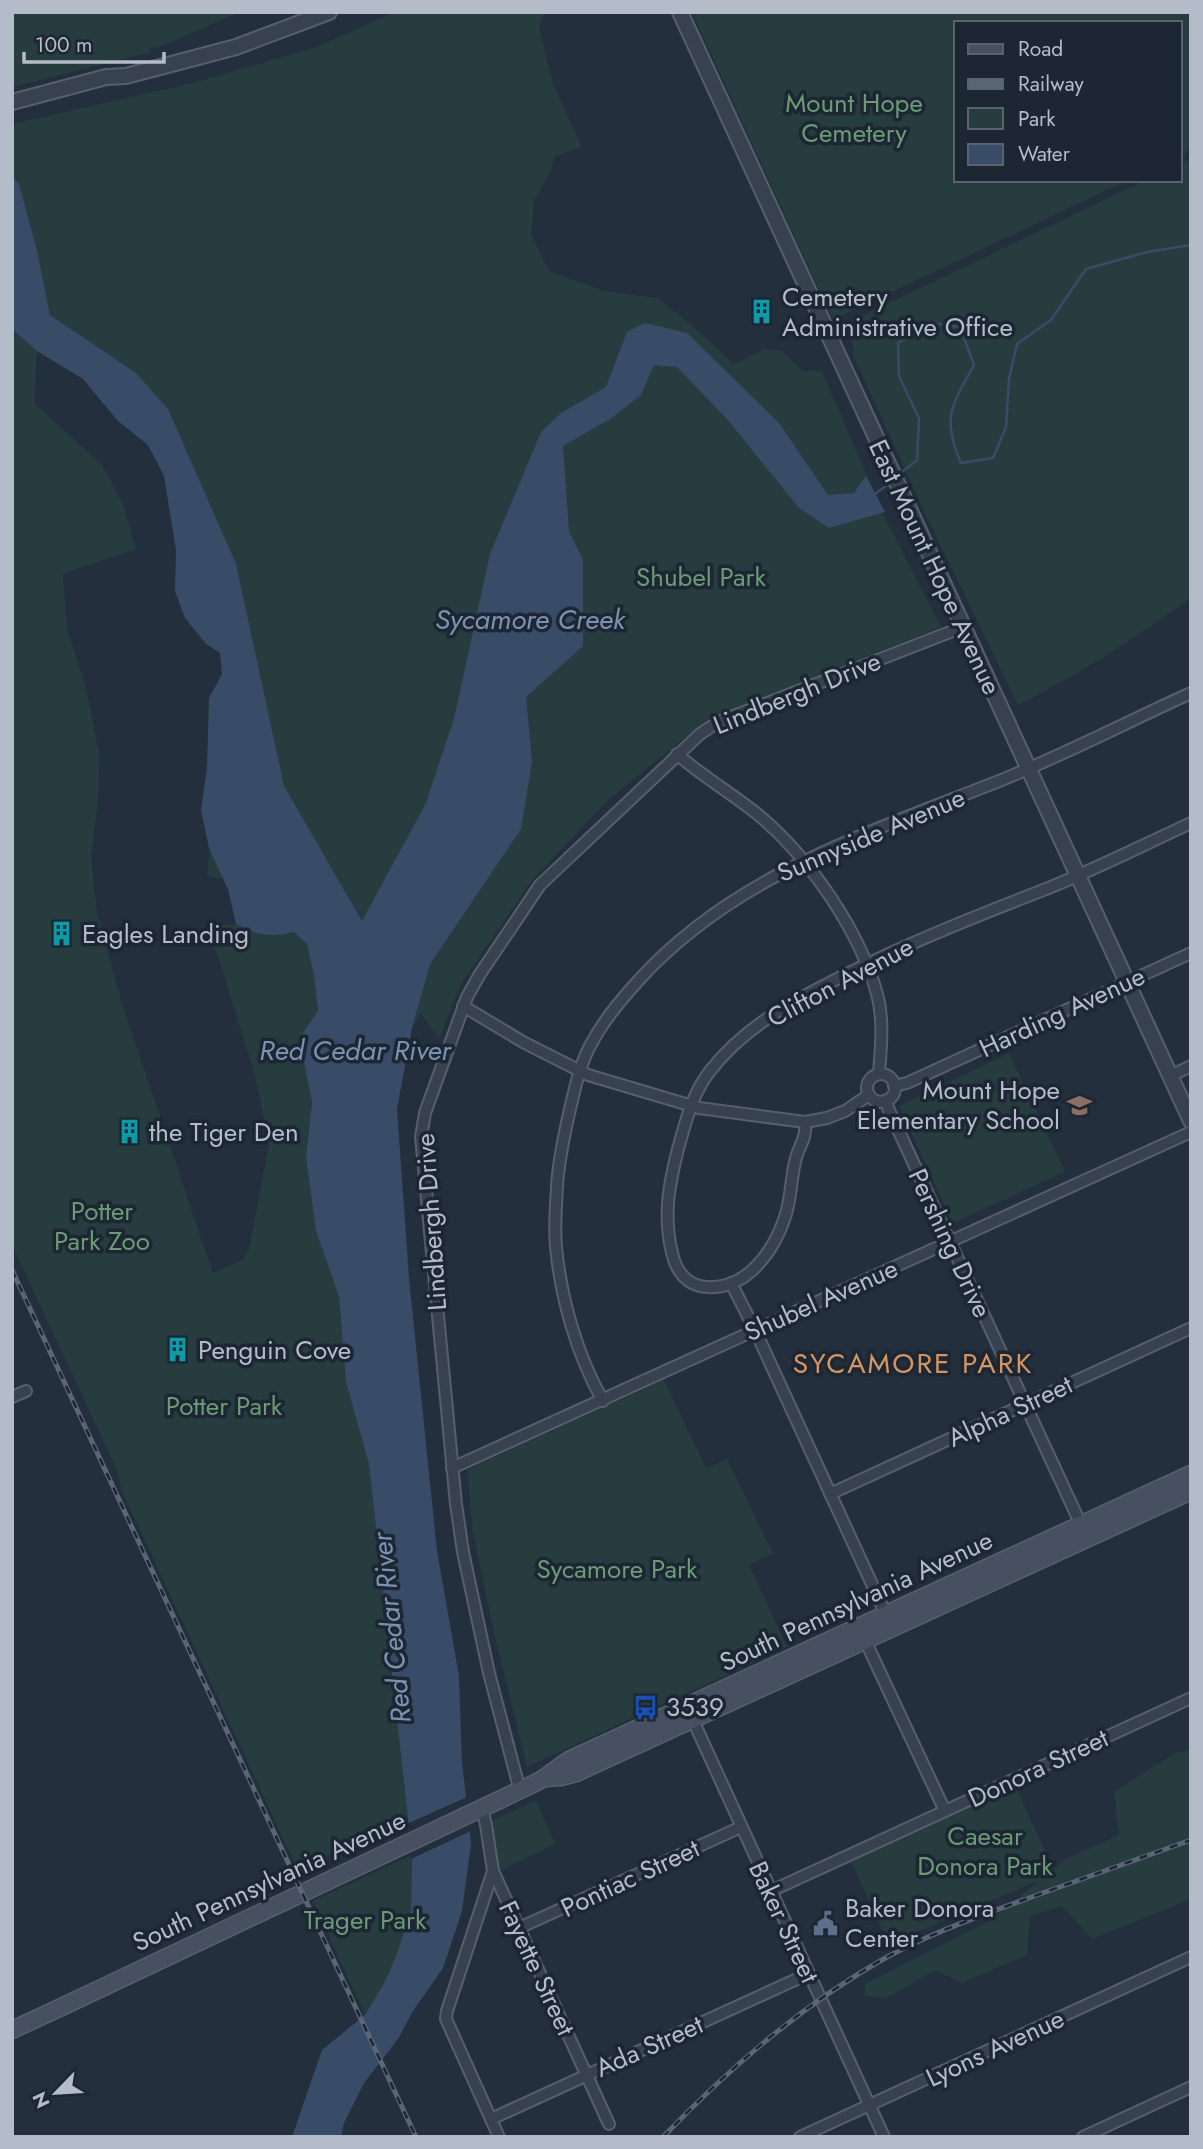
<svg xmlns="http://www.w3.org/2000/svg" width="1203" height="2149" font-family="Jost,sans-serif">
  <rect width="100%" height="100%" fill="#242f3e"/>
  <g fill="#263c3f">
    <polygon points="12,12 240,12 162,46 149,49 151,52 12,87"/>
    <polygon points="394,12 545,12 539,28 553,84 582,147 554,157 552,169 534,201 531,234 549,271 604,291 657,298 687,321 734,364 764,349 782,351 802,371 822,371 886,520 941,627 708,719 608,800 532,880 461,984 439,1039 421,1014 412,1028 239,881 207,876 227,713 269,721 131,370 50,315 37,250 19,184 12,176 12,124 193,83 317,47"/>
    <polygon points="692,12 1191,12 1191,150 1180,155 1180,23 956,23 956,180 1128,180 833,320"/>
    <path d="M 1191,159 L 1191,598 C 1136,638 1079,674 1018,705 L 923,509 L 852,353 L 855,350 L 845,329 L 854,320 L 1146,180 L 1180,180 L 1180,164 Z"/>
    <polygon points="12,329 37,351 34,403 102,465 124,506 136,549 63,574 67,628 86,688 99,752 98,802 91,857 97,913 122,1004 213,1273 242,1260 249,1250 269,1144 256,1079 220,962 205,928 236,924 248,931 294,932 307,944 314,976 318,1011 303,1033 303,1058 312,1102 306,1157 316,1231 339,1297 346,1382 369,1464 408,1818 324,1858 324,1863 310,1870 305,1867 302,1869 300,1865 294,1862 121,1489 117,1470 12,1245"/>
    <polygon points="1009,1053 1065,1172 953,1223 899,1106"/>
    <polygon points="664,1380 706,1468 727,1459 773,1553 749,1565 787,1647 527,1767 493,1628 473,1533 467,1470"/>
    <polygon points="1191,1749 1191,1899 1092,1939 1062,1906 1030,1916 1027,1955 962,1983 936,1970 886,1998 865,1996 865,1984 989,1921 1040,1880 889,1944 851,1862 1015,1785 1053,1869 1066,1859 1119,1835 1114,1792 1175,1753"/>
    <polygon points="536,1801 555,1844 500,1871 492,1820"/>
    <polygon points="412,1855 411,1911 396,1956 385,1981 365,2015 313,1901"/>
  </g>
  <path fill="#394c67" d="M 12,176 L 19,184 L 37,250 L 50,315 L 136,373 L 168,409 L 236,564 L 284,786 L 362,921 L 426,803 L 454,719 L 490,554 L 541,432 L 561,413 L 606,387 L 627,332 L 645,323 L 687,333 L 779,423 L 828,495 L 854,493 L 866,476 L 885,512 L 829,528 L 799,508 L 727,419 L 677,367 L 654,365 L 641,395 L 610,419 L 563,446 L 569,531 L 583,560 L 583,646 L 526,697 L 532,761 L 521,829 L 430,964 L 412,1028 L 397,1109 L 409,1278 L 437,1551 L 459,1676 L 462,1762 L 471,1844 L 462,1911 L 443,1968 L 413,2011 L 398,2039 L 364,2083 L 344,2123 L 341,2137 L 292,2137 L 322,2050 L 365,2015 L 385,1981 L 396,1956 L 411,1911 L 412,1855 L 369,1464 L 346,1382 L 339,1297 L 316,1231 L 306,1157 L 312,1102 L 303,1058 L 303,1033 L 318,1011 L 314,976 L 307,944 L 294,932 C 272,938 255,935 236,924 L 228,889 L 209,848 L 201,810 L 207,768 L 209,698 L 222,674 L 220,653 L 206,644 L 185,618 L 175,591 L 176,550 L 164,476 L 148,445 L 118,421 L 83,379 L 37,351 L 12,329 Z"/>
  <polygon fill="#242f3e" points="469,1796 473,1830 411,1859 407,1824"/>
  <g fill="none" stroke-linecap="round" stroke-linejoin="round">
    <g stroke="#394c67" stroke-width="2.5">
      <path d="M 898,475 L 917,460 L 919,418 L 899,376 L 898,343 L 930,323 L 960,327 L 974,365 C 952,405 941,418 961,463 L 993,458 L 1006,427 L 1009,379 L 1017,344 L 1051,320 L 1086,269 L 1147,252 L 1191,245"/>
      <polyline points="874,495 891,482"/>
    </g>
    <defs>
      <g id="minor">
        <path d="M 677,754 C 704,778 735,795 762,818 C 811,860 860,932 877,994 C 884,1019 881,1048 879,1073"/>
        <polyline points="463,1006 523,1042 588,1075 699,1108 805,1122 827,1118 845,1111 869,1095"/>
        <circle cx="881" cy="1088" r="14"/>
        <polyline points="1170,1076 1191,1066"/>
        <polyline points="894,1086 907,1083 1191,953"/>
        <polyline points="886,1100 888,1108 1083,1529"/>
        <path d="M 805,1122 C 807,1140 798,1146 795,1162 C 791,1179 791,1197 786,1214 C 775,1249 748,1290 707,1287 C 687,1286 676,1271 672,1253 C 663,1215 669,1185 678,1149 C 686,1121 692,1094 710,1071 C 749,1021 806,994 861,967 C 920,938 981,914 1041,891 C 1092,871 1141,846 1191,823"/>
        <polyline points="731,1283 755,1330 888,1619"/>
        <polyline points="12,1397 26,1391"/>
        <path d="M 603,1401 C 577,1355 561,1299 556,1247 C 554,1227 556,1207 557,1187 C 558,1164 563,1141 568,1118 C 574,1093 578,1069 590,1046 C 603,1021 620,1001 638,981 C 733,875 871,832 999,781 C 1064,755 1127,722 1191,693"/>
        <polyline points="452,1468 1191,1132"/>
        <polyline points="830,1494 1191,1328"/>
        <polyline points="863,1636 945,1811"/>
        <polyline points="691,1716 884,2137"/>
        <polyline points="520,1791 489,1673 463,1552 456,1504 421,1137 425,1113 467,997 480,974 540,885 700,734 718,722 963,627"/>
        <polyline points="482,1808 486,1825 493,1871 609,2124"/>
        <polyline points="493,1871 447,2011 446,2019 499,2137"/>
        <polyline points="771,1891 1191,1698"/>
        <polyline points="519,1928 741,1827"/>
        <polyline points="491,2119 808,1974"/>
        <polyline points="800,2137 1191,1957"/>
        <polyline points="1083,2137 1191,2087"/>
      </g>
      <g id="tertiary">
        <polyline points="680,12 1191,1121"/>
        <polyline points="12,102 106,77 126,76 236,47 329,12"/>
      </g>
      <g id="secondary">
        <polyline points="547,1778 561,1777 576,1773 1191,1491"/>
        <path d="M 12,2030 C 186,1949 359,1866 533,1784 C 547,1778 556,1768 569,1760 L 1191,1474"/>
      </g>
    </defs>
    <use href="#minor" stroke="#565f6c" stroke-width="14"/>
    <use href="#tertiary" stroke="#565f6c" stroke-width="18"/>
    <use href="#secondary" stroke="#565f6c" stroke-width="19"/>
    <use href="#minor" stroke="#38414e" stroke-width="10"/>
    <use href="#tertiary" stroke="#38414e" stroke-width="14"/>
    <use href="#secondary" stroke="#465061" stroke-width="16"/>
    <defs>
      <g id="rail">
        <polyline points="12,1270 416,2137"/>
        <path d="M 663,2137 C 729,2068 803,2004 887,1957 C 935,1931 988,1913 1040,1894 C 1090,1876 1140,1858 1191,1840"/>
      </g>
    </defs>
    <use href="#rail" stroke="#5a6575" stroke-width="5"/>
    <use href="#rail" stroke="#1d2633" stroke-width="2.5" stroke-dasharray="8" stroke-linecap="butt"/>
  </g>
  <defs>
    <symbol id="building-bare" viewBox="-9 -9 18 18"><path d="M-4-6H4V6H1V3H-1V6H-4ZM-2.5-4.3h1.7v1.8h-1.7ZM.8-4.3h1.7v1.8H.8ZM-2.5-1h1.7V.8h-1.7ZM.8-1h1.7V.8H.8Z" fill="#0f9aa8" stroke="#1d2633" stroke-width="2.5" paint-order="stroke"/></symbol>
    <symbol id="school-bare" viewBox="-9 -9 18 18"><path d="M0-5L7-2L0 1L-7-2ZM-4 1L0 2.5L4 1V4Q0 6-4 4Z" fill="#8d6e63" stroke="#1d2633" stroke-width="2.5" paint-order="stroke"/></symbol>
    <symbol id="bus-bare" viewBox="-9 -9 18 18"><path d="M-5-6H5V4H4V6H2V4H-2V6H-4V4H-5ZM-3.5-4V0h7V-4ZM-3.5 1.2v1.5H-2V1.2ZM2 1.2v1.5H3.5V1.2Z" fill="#1a4fb4" stroke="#1d2633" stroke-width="2.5" paint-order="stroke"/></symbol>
    <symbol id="civic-bare" viewBox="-9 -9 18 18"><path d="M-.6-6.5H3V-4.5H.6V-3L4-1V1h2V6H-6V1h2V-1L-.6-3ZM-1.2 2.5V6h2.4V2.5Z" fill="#5c6f8a" stroke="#1d2633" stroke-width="2.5" paint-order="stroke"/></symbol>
  </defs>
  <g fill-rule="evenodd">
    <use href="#building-bare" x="744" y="294" width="35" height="35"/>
    <use href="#building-bare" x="44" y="916" width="35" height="35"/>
    <use href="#school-bare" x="1062" y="1088" width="35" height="35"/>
    <use href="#building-bare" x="112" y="1114" width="35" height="35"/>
    <use href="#building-bare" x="160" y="1332" width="35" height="35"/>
    <use href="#bus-bare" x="628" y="1690" width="35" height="35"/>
    <use href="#civic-bare" x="808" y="1906" width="35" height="35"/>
  </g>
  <g text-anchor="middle" stroke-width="7" stroke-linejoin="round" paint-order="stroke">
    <g font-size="26" fill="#6b9a76" stroke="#1d2633">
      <text x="854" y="112">Mount Hope<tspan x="854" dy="30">Cemetery</tspan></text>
      <text x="701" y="586">Shubel Park</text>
      <text x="102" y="1220">Potter<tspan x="102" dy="30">Park Zoo</tspan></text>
      <text x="224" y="1415">Potter Park</text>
      <text x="617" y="1578">Sycamore Park</text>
      <text x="985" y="1845">Caesar<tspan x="985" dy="30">Donora Park</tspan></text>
      <text x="365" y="1929">Trager Park</text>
    </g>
    <g font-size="26" fill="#b4bcc9" stroke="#1d2633" text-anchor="start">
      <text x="782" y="306">Cemetery<tspan x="782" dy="30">Administrative Office</tspan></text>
      <text x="82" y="943">Eagles Landing</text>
      <text x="1060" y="1099" text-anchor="end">Mount Hope<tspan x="1060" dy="30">Elementary School</tspan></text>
      <text x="149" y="1141">the Tiger Den</text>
      <text x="198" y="1359">Penguin Cove</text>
      <text x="666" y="1716">3539</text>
      <text x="845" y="1917">Baker Donora<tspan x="845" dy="30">Center</tspan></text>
    </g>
    <g font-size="26" fill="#b4bcc9" stroke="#1d2633">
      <text transform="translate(935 567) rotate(65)" y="9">East Mount Hope Avenue</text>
      <text transform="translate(797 693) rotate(-22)" y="9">Lindbergh Drive</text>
      <text transform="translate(871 835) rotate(-23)" y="9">Sunnyside Avenue</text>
      <text transform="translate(840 982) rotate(-28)" y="9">Clifton Avenue</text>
      <text transform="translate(1062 1012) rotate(-25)" y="9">Harding Avenue</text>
      <text transform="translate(431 1222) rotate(-94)" y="9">Lindbergh Drive</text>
      <text transform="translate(950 1243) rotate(65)" y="9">Pershing Drive</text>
      <text transform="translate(821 1300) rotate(-24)" y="9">Shubel Avenue</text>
      <text transform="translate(1010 1411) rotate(-25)" y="9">Alpha Street</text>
      <text transform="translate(856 1601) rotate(-25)" y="9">South Pennsylvania Avenue</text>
      <text transform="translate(1038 1768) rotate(-25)" y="9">Donora Street</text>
      <text transform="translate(630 1878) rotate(-25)" y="9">Pontiac Street</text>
      <text transform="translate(269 1881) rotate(-25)" y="9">South Pennsylvania Avenue</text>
      <text transform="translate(784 1922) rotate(65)" y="9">Baker Street</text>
      <text transform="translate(537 1968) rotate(65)" y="9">Fayette Street</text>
      <text transform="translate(649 2046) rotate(-24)" y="9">Ada Street</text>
      <text transform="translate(995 2048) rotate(-25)" y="9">Lyons Avenue</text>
    </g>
    <g font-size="28" font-style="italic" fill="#7c92b1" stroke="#1d2633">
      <text x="530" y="629">Sycamore Creek</text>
      <text x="355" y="1060">Red Cedar River</text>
      <text transform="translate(391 1628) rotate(-96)" y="10">Red Cedar River</text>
    </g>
    <g font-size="28" letter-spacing="2" fill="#d59563" stroke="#1d2633">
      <text x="913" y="1373">SYCAMORE PARK</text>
    </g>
  </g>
  <rect width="1203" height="2149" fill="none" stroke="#b4bcc9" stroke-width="28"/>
  <rect x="954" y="21" width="228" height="161" fill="#1d2633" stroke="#59626f" stroke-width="2"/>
  <rect x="968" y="44" width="35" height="10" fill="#465061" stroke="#59626f" stroke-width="2"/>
  <text x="1018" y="56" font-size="21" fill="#b4bcc9">Road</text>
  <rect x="968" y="79" width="35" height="10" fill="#5a6575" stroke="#59626f" stroke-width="2"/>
  <text x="1018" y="91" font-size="21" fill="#b4bcc9">Railway</text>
  <rect x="968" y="108" width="35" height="21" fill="#263c3f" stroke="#59626f" stroke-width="2"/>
  <text x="1018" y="126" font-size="21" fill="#b4bcc9">Park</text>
  <rect x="968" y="144" width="35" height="21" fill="#394c67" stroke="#59626f" stroke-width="2"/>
  <text x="1018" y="161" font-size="21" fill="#b4bcc9">Water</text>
  <g transform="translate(56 2093) rotate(245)" stroke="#1d2633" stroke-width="5" paint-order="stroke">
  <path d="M0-5L12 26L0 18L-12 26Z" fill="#b4bcc9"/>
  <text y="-10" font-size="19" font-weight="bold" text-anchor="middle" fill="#b4bcc9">N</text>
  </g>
  <path d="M24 52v10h140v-10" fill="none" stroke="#b4bcc9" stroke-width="3.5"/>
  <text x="35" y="52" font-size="21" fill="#b4bcc9" stroke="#1d2633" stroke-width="5" paint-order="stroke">100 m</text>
</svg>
